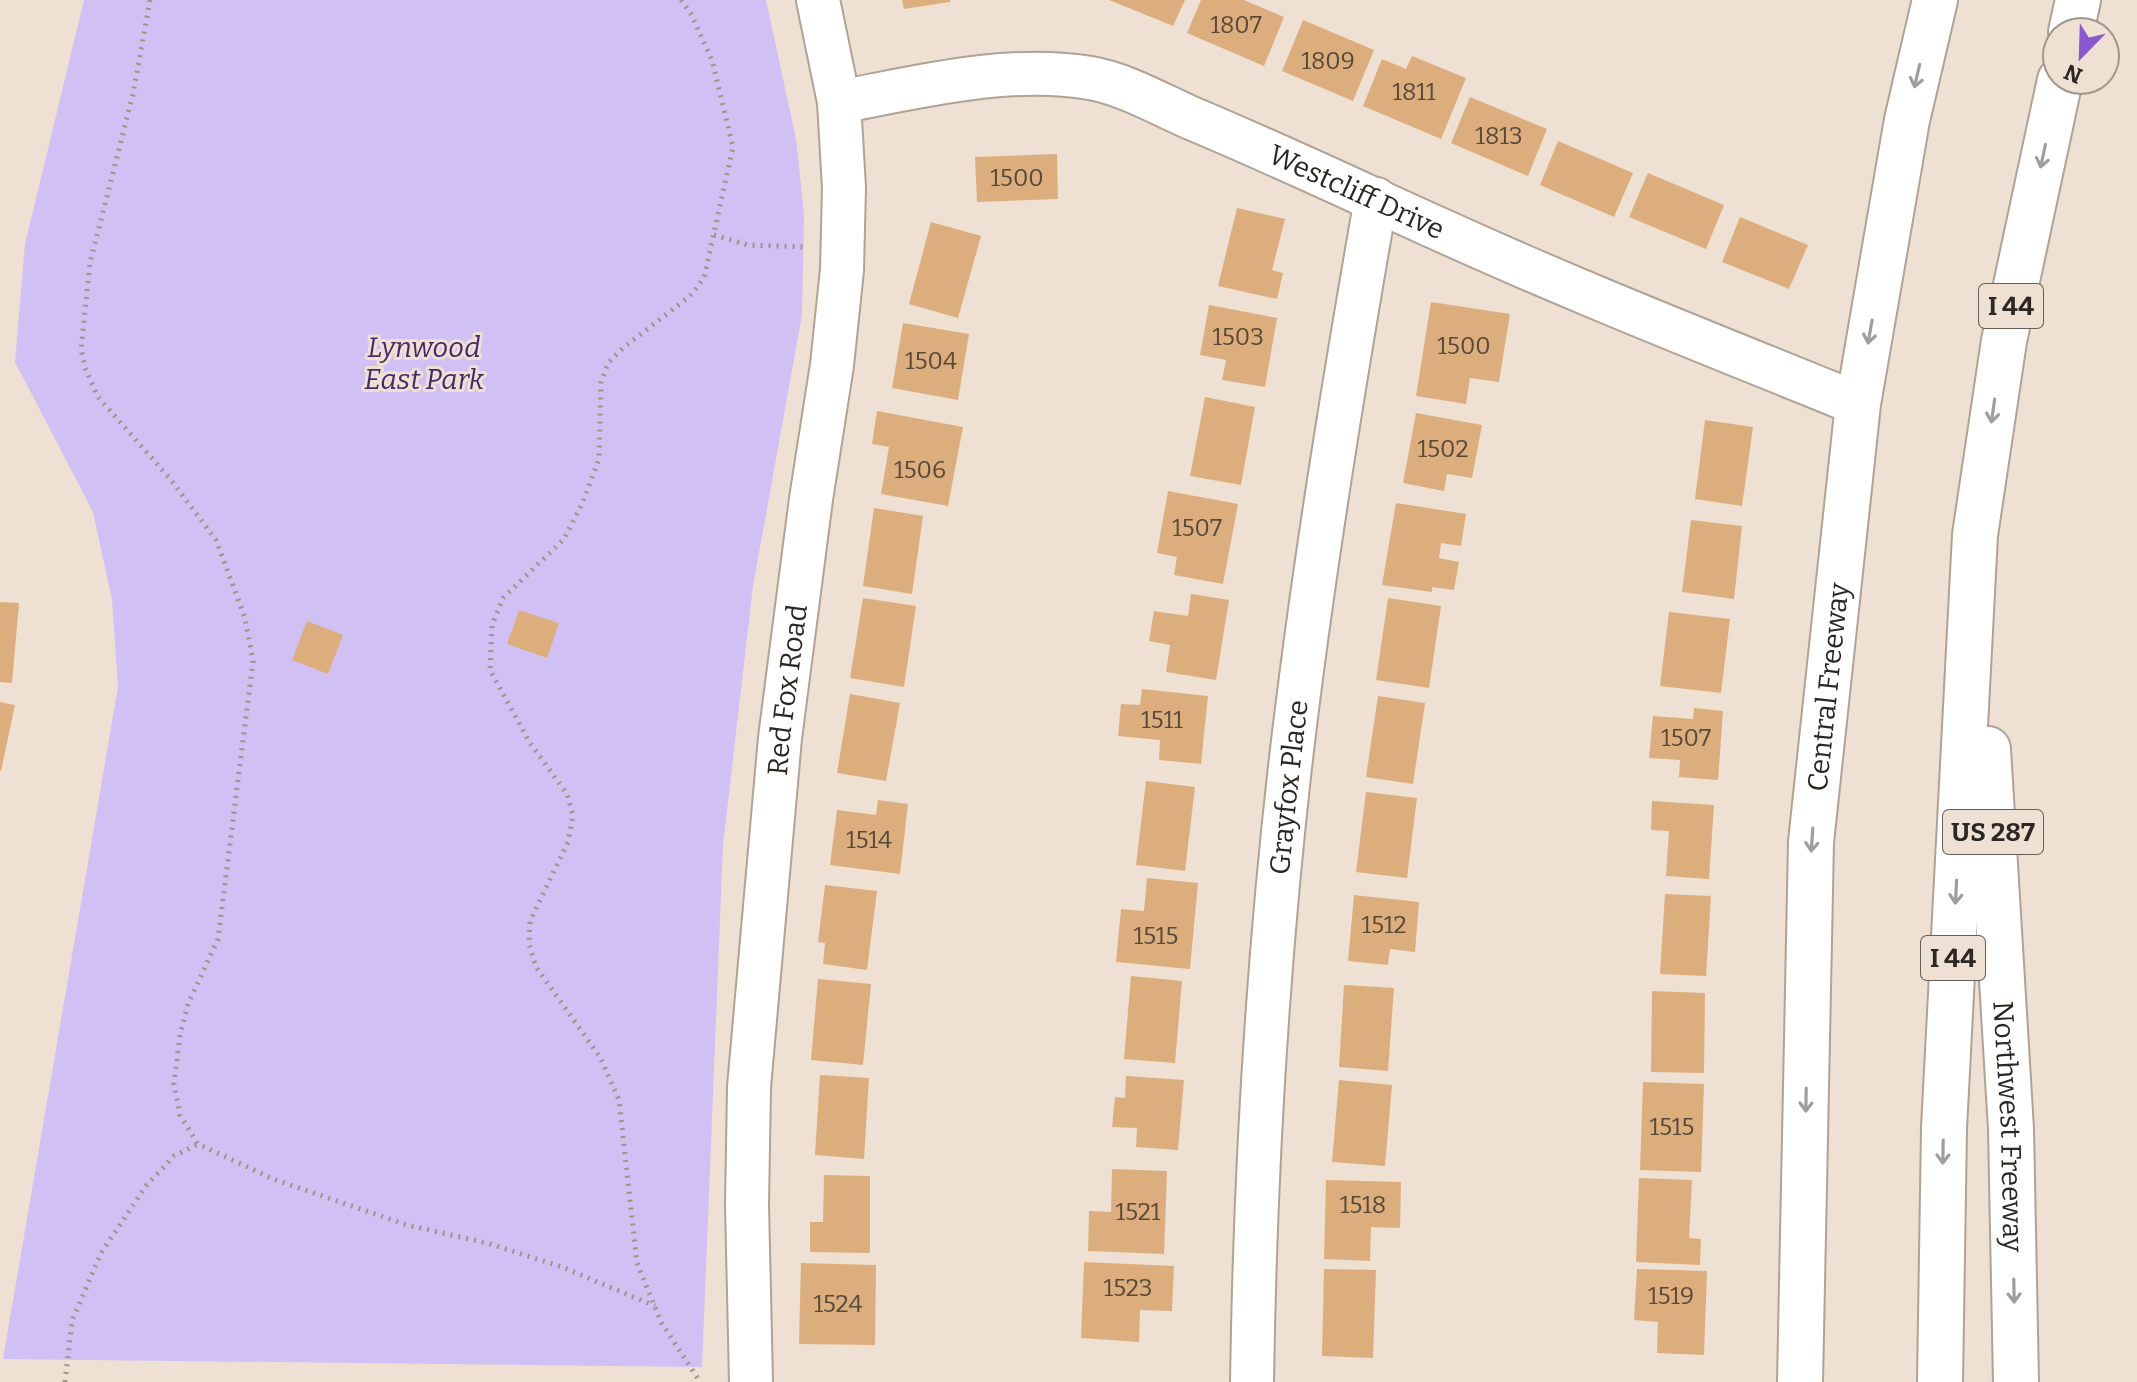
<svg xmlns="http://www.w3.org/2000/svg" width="2137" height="1382" font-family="Bitter,serif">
  <rect width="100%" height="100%" fill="#eee0d2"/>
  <polygon fill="#d1c0f4" points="84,0 766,0 796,139 804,215 802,315 753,586 723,845 702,1367 3,1359 118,687 112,600 93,512 15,362 25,244"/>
  <g fill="#ddae7d">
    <polygon points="902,0 950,0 950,2 904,9"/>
    <polygon points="1109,0 1185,0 1173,26"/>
    <polygon points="1201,0 1244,0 1284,17 1264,66 1187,33"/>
    <polygon points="1303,20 1374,50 1353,101 1282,71"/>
    <polygon points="1412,56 1466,78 1441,139 1363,106 1382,59 1406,69"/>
    <polygon points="1470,97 1547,129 1528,176 1451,143"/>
    <polygon points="1558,141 1633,173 1614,217 1540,185"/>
    <polygon points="1057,154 1058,199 977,202 975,157"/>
    <polygon points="1648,173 1724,205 1706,249 1629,217"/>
    <polygon points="1237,208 1285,219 1272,270 1283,273 1277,299 1218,286"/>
    <polygon points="1740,217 1808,245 1789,289 1722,262"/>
    <polygon points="931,222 981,236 958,318 909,304"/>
    <polygon points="1431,302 1510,314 1499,382 1470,378 1466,404 1416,396"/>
    <polygon points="1209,305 1277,318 1265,387 1222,380 1226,360 1200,355"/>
    <polygon points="903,323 969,334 958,400 892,388"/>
    <polygon points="1205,397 1255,407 1241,485 1190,476"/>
    <polygon points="877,411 963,427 948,506 881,494 889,447 872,444"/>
    <polygon points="1416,413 1482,425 1472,478 1447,474 1444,491 1403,483"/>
    <polygon points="1705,420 1753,427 1742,506 1695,499"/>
    <polygon points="1168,491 1238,504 1223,584 1174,575 1177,557 1157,553"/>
    <polygon points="1396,503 1466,514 1461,546 1441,543 1439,558 1459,562 1454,590 1432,587 1432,592 1382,585"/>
    <polygon points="874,508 923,516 912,594 863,586"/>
    <polygon points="1691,520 1742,526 1734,599 1682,592"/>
    <polygon points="1191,594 1229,600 1216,680 1166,672 1170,645 1149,641 1154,611 1188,616"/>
    <polygon points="863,598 916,606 904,687 850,678"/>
    <polygon points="1388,598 1441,606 1429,688 1376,680"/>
    <polygon points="0,602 19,603 12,683 0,682"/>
    <polygon points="519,610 559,623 547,658 507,644"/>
    <polygon points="1669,612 1730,619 1721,693 1660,686"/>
    <polygon points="307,621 343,635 328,674 292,660"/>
    <polygon points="1142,689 1208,696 1201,764 1159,760 1160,740 1118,736 1121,704 1140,705"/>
    <polygon points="850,694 900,703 886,781 837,773"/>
    <polygon points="1378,696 1425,703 1413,784 1366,777"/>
    <polygon points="0,702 15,705 1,771 0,771"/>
    <polygon points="1694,708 1723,711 1718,780 1679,777 1680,760 1649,758 1653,716 1693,719"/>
    <polygon points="1146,781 1195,787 1185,871 1136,865"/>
    <polygon points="1366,792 1417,798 1407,878 1356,872"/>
    <polygon points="878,800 908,804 900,874 830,865 837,810 876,815"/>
    <polygon points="1652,801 1714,805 1709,879 1666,876 1669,831 1651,830"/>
    <polygon points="1147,878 1198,883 1190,969 1116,962 1121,909 1144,911"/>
    <polygon points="825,885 877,891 867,970 823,964 825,943 818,942"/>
    <polygon points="1665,894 1711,896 1706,976 1660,974"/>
    <polygon points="1354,895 1419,902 1415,952 1390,949 1388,965 1348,961"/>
    <polygon points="1131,976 1182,981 1175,1063 1124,1059"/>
    <polygon points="818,979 871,984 863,1065 811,1060"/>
    <polygon points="1344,985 1394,988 1388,1071 1339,1067"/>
    <polygon points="1652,991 1705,993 1704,1073 1651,1072"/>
    <polygon points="820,1075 869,1078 864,1159 815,1155"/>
    <polygon points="1126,1076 1184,1080 1178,1150 1136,1147 1137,1128 1112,1127 1115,1097 1125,1098"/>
    <polygon points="1339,1080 1392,1085 1385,1166 1332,1162"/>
    <polygon points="1643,1082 1704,1084 1701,1172 1640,1170"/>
    <polygon points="1112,1169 1167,1171 1164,1254 1088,1251 1089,1211 1111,1212"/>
    <polygon points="824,1175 870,1176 870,1253 810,1252 810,1222 823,1222"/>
    <polygon points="1639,1178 1692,1180 1689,1238 1701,1239 1700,1265 1636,1262"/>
    <polygon points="1326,1180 1401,1182 1400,1228 1371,1227 1370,1261 1324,1259"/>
    <polygon points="1084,1262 1174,1266 1172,1311 1140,1310 1139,1342 1081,1338"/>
    <polygon points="801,1263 876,1265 875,1345 799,1344"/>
    <polygon points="1324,1269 1376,1270 1373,1358 1322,1356"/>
    <polygon points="1637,1269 1707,1271 1704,1355 1657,1353 1658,1322 1634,1320"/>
  </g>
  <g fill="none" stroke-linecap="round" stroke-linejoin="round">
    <defs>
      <g id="minor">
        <path id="s1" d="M 839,102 C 918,87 1009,64 1090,78 C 1125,84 1159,104 1191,118 C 1275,153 1357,192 1439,229 C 1577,292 1718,347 1858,404"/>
        <path id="s2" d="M 751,1382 L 747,1205 L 749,1087 L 780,738 L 811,499 L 832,365 L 842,270 L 844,188 L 839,102 L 818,0"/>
        <path id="s3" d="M 1252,1382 C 1255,1178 1267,970 1290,767 C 1312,576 1343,387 1376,199"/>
      </g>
      <g id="secondary">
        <path id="s4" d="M 1800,1382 L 1811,842 L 1858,404 L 1907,120 L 1935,0"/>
      </g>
      <g id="motorway">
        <polyline points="2071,32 2078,0"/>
        <path id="s5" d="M 1988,749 L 2011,1129 L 2016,1382"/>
        <polyline points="1940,1382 1944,1128 1975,535 2004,341 2060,80"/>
      </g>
    </defs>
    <use href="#minor" stroke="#b0a295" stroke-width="46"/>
    <use href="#secondary" stroke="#b0a295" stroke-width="48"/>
    <use href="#motorway" stroke="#b0a295" stroke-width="48"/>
    <g stroke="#9f948a" stroke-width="5" stroke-dasharray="2 6" stroke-linecap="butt">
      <polyline points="150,0 133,94 90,263 81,349 85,368 98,397 171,480 216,540 245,618 253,661 218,939 188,1004 180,1035 174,1084 180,1115 198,1144 273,1179 407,1225 487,1243 562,1267 655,1306"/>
      <polyline points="681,0 691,14 712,60 733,147 704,278 690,296 623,348 608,363 601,383 599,459 582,504 564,539 503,598 492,625 490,670 530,743 567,794 573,815 568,842 530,921 529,944 536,967 600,1057 619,1100 637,1263 661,1322 700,1382"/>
      <polyline points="714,235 748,245 805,247"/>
      <polyline points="65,1382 72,1321 101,1253 146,1186 174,1156 198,1144"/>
    </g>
    <use href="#minor" stroke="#fff" stroke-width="42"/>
    <use href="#secondary" stroke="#fff" stroke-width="44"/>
    <use href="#motorway" stroke="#fff" stroke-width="44"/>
  </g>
  <defs><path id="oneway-shaft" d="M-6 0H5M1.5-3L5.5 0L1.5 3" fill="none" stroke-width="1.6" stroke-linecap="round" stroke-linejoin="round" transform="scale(2)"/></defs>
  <g stroke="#a09e9c">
    <use href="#oneway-shaft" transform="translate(1917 76) rotate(103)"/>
    <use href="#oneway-shaft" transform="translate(2043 156) rotate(102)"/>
    <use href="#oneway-shaft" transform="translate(1870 332) rotate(100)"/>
    <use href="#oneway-shaft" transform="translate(1993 411) rotate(98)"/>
    <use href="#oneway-shaft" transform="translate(1812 840) rotate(94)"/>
    <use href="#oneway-shaft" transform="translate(1956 892) rotate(93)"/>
    <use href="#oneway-shaft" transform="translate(1806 1100) rotate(91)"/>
    <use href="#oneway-shaft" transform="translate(1943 1152) rotate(91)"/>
    <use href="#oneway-shaft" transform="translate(2014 1291) rotate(89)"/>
  </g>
  <g text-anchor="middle" stroke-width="6" stroke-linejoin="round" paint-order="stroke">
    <g font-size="24" fill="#584939">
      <text x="1236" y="33">1807</text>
      <text x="1328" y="69">1809</text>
      <text x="1414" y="100">1811</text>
      <text x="1499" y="144">1813</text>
      <text x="1017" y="186">1500</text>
      <text x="1238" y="345">1503</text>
      <text x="1464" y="354">1500</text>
      <text x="931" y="369">1504</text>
      <text x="1443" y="457">1502</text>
      <text x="920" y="478">1506</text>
      <text x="1197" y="536">1507</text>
      <text x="1162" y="728">1511</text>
      <text x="1686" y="746">1507</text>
      <text x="869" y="848">1514</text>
      <text x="1384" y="933">1512</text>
      <text x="1156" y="944">1515</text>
      <text x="1672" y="1135">1515</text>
      <text x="1363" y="1213">1518</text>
      <text x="1138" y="1220">1521</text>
      <text x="1128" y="1296">1523</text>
      <text x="1671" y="1304">1519</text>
      <text x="838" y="1312">1524</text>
    </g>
    <g fill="#eee0d2" stroke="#665e57" stroke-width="2">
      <rect x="1979" y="284" width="64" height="44" rx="6"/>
      <rect x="1943" y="810" width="100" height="44" rx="6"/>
      <rect x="1921" y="936" width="64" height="44" rx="6"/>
    </g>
    <g font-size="26" font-weight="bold" fill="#2c2722">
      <text x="2011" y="315">I 44</text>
      <text x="1993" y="841">US 287</text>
      <text x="1953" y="967">I 44</text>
    </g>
    <g font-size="28" fill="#2c2722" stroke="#eee0d2">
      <text dy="10" stroke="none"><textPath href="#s1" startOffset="544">Westcliff Drive</textPath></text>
      <text dy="10" stroke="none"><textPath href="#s4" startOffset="696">Central Freeway</textPath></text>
      <text dy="10" stroke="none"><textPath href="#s2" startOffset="694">Red Fox Road</textPath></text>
      <text dy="10" stroke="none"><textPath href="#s3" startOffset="596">Grayfox Place</textPath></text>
      <text dy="10" stroke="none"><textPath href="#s5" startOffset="378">Northwest Freeway</textPath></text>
    </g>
    <g font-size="28" font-style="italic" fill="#46296d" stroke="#eee0d2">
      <text x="424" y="357">Lynwood<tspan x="424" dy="32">East Park</tspan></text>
    </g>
  </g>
  <g transform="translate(2081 56) rotate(203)"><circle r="38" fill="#eee0d2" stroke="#a0968c" stroke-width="2"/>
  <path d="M0-6L14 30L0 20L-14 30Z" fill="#8a58d0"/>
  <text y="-12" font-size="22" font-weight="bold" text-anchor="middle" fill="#2c2722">N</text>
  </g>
</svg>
